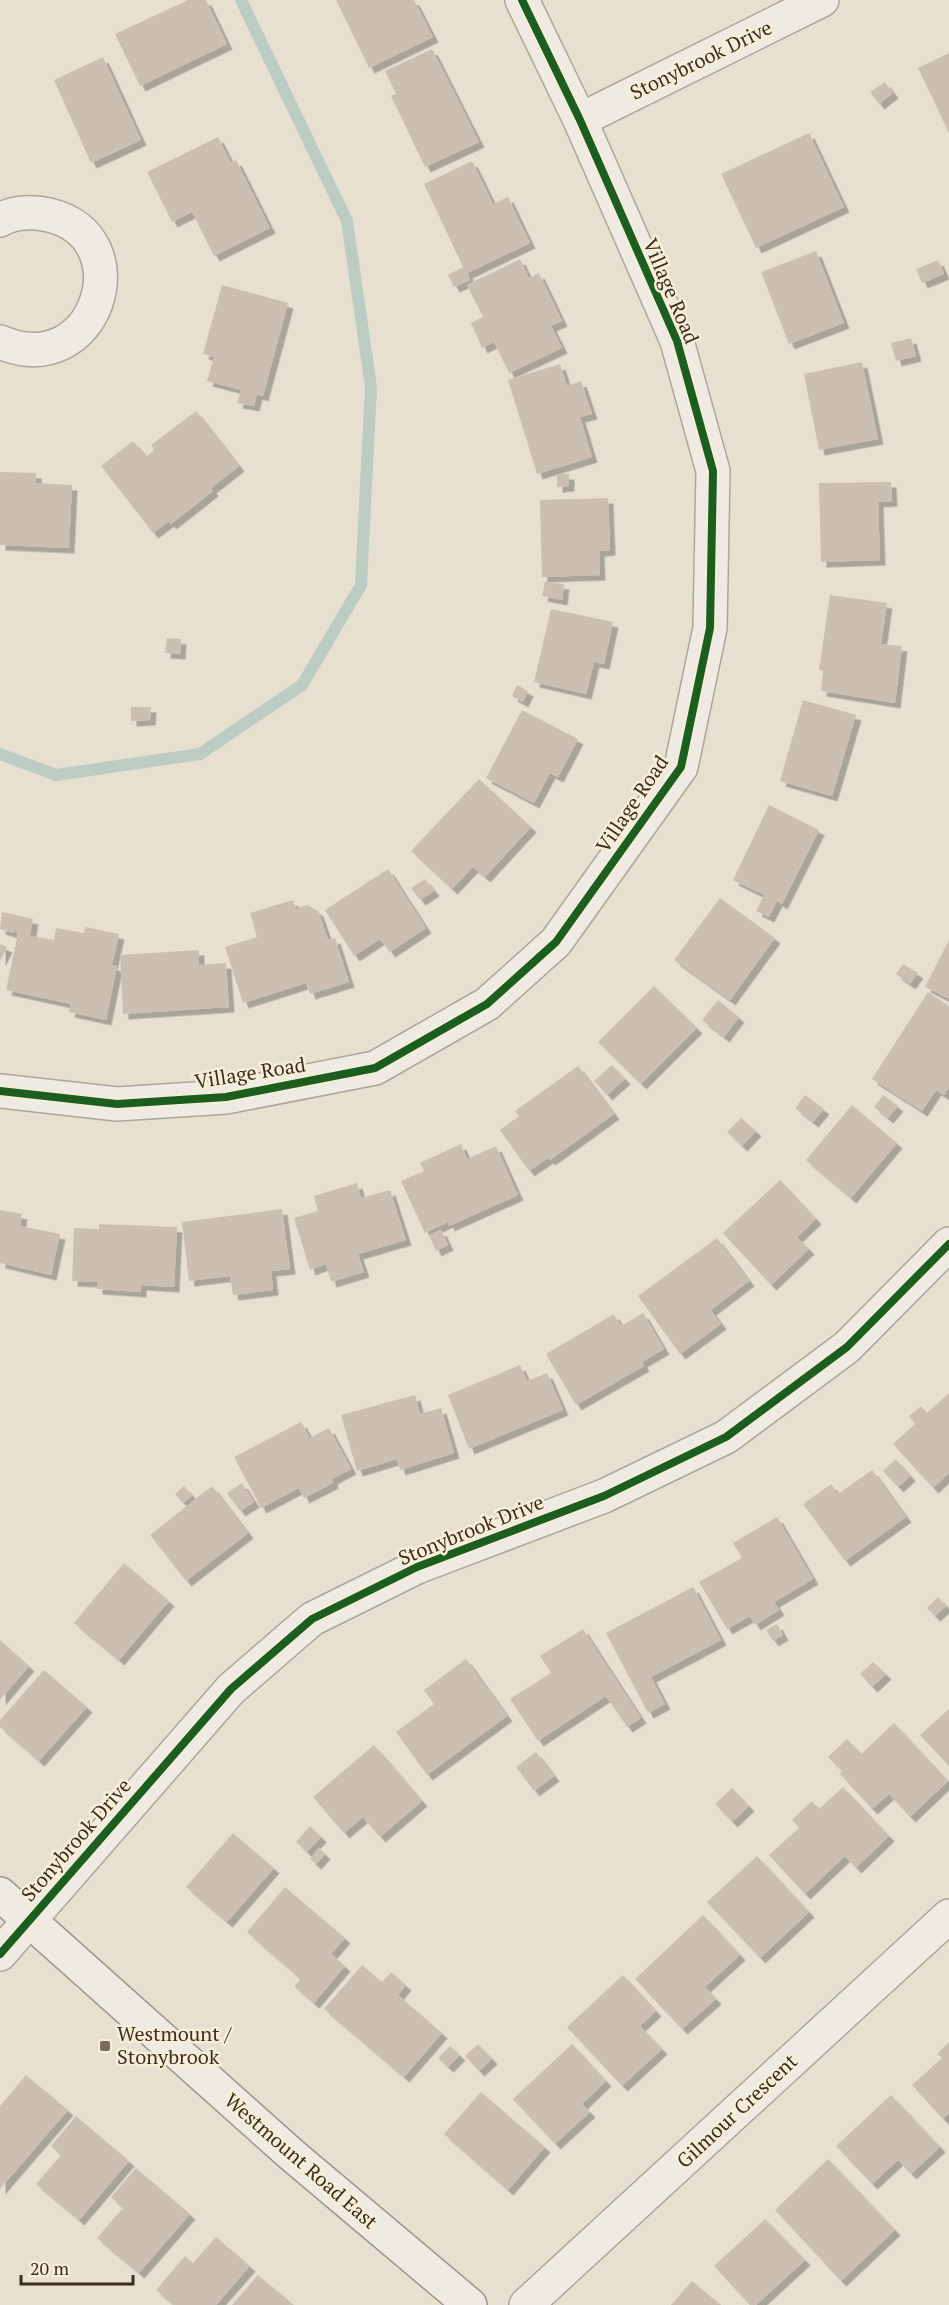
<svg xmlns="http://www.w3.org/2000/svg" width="949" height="2305" font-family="'PT Serif',serif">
  <defs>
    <filter id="shadow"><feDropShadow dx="5.5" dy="5.5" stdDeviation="0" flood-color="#0004"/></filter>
  </defs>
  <rect width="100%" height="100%" fill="#e7e0d1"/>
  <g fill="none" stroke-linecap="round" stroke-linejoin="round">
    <polyline stroke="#bcccc2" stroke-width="12" points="0,754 56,775 200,754 302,685 361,585 371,387 347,221 241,0"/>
  </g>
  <g fill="#cbbfb2" filter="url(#shadow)">
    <polygon points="188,0 206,0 227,44 140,86 115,34"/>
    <polygon points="336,0 414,0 433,37 369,68"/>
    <polygon points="432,49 479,142 425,167 391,96 396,94 385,71"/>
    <polygon points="949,53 949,133 918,68"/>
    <polygon points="103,57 141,140 91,163 54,80"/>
    <polygon points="885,82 893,93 879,104 870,92"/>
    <polygon points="809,133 844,207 756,248 721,174"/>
    <polygon points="218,137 231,163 236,160 270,228 214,256 192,212 172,222 147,172"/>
    <polygon points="472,161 493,204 508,197 530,243 467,273 470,280 454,287 448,275 463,267 424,184"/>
    <polygon points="816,251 844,323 789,344 761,272"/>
    <polygon points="520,259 529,278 539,273 562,321 551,326 562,348 509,373 494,342 482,348 471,323 483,317 467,285"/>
    <polygon points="938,260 944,274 922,283 916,269"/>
    <polygon points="222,285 288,303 263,396 257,394 254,406 237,403 241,390 207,381 214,357 203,354"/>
    <polygon points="911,338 916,356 896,361 891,343"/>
    <polygon points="862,362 878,439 819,450 804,374"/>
    <polygon points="560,364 567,386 581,381 592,414 580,417 592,457 537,474 508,380"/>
    <polygon points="196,411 239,466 211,488 213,491 171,524 169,521 153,533 101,466 133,441 146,457 154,450 151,445"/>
    <polygon points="0,472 36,473 36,483 72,485 69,548 0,545"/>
    <polygon points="557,474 569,474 569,486 557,487"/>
    <polygon points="891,482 892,501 878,502 880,560 821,562 819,483"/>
    <polygon points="608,498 610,550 599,551 600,575 542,577 540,500"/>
    <polygon points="545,582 564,584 562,600 542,596"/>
    <polygon points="830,595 887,603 881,644 902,646 895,703 821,691 823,671 819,670"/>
    <polygon points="551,609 613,622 604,664 594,662 586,694 534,682"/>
    <polygon points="167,638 181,639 180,654 165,653"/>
    <polygon points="517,685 528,691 523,702 512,696"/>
    <polygon points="803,700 856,715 832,796 780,781"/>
    <polygon points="131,707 151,707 150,720 131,721"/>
    <polygon points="522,710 578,739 558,777 550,773 534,803 486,778"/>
    <polygon points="479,779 531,827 485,877 473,867 452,889 411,851"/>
    <polygon points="769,805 819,830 782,904 777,901 769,917 756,911 764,895 733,880"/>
    <polygon points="388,869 426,928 390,952 380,939 354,956 325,910"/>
    <polygon points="425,879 434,891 420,900 411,888"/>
    <polygon points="720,898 775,938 730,1000 674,960"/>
    <polygon points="293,900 296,909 307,905 318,911 328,940 335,938 349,982 310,994 306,983 243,1003 225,947 257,937 250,913"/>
    <polygon points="2,912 33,919 30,936 54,940 56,928 84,933 85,927 119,934 112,965 117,966 106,1020 69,1012 71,1004 6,990 18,933 15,933 17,920 13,933 0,929"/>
    <polygon points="949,940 949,999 925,987"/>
    <polygon points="0,944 7,947 0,961"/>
    <polygon points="199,950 199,965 226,963 229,1007 123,1014 120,955"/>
    <polygon points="903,964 918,973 910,984 896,974"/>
    <polygon points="654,986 697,1028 641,1084 598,1042"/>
    <polygon points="928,992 949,1006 949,1087 944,1095 936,1090 922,1111 872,1079"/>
    <polygon points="718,1000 739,1017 724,1037 702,1020"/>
    <polygon points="612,1065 625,1079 607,1095 594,1081"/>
    <polygon points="578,1066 614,1114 550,1160 548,1158 529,1171 500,1130 519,1116 515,1111"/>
    <polygon points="805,1095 824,1109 813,1122 795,1108"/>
    <polygon points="883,1095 898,1106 888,1118 874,1107"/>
    <polygon points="852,1105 897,1143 851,1198 806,1160"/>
    <polygon points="741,1118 756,1131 742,1146 727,1132"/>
    <polygon points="461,1144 467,1159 496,1146 518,1195 449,1226 448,1222 425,1233 401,1181 424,1171 420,1163"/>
    <polygon points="780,1180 816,1219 797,1237 809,1249 771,1285 723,1233"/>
    <polygon points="357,1183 361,1198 390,1190 406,1240 358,1254 364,1272 331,1282 326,1264 310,1270 294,1218 318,1211 314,1196"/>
    <polygon points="282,1209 290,1269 271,1271 273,1290 233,1295 230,1276 189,1281 182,1222"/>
    <polygon points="0,1210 22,1214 20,1226 60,1234 51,1275 0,1263"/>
    <polygon points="99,1224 177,1227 174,1287 141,1285 141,1292 97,1289 97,1282 72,1281 74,1228 99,1229"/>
    <polygon points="441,1230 448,1245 436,1251 429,1235"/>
    <polygon points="717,1238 749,1281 711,1310 721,1324 680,1354 638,1296"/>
    <polygon points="643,1313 664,1349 642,1362 644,1366 576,1405 546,1354 614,1314 621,1326"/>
    <polygon points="520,1365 527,1381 547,1373 563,1410 469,1449 448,1395"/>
    <polygon points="949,1393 949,1473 933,1488 893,1444 915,1424 909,1416 921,1406 927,1413"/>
    <polygon points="415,1395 420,1414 441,1408 454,1453 400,1470 397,1459 357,1471 341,1415"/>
    <polygon points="301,1422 310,1438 329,1428 351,1469 332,1479 333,1483 304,1498 299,1488 261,1508 234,1457"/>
    <polygon points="896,1459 910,1476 898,1487 883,1471"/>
    <polygon points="872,1470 906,1517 845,1561 803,1504 831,1484 838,1494"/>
    <polygon points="242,1483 254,1502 240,1511 227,1493"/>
    <polygon points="184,1486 192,1496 183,1503 175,1494"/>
    <polygon points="212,1486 248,1533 186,1581 150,1535"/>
    <polygon points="777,1517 813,1579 774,1602 779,1610 755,1625 750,1616 727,1629 699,1582 742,1558 733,1543"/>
    <polygon points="124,1563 169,1601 119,1660 74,1623"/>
    <polygon points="693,1587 721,1640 651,1677 665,1704 648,1713 606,1633"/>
    <polygon points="938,1597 946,1606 935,1616 927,1608"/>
    <polygon points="777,1624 783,1635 773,1641 766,1630"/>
    <polygon points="583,1629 641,1718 627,1727 606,1696 538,1741 510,1699 551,1673 540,1656"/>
    <polygon points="0,1640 29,1666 0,1700"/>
    <polygon points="466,1659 507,1716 427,1775 396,1732 434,1704 424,1690"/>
    <polygon points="873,1662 886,1674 872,1687 860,1674"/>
    <polygon points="44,1670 87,1707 39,1761 0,1727 0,1720"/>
    <polygon points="949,1709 949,1766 920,1735"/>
    <polygon points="894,1723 948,1781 910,1817 889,1794 872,1809 840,1774 842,1771 828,1757 847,1739 861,1754"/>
    <polygon points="374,1745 422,1801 380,1837 363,1817 344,1833 313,1797"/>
    <polygon points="536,1752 554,1776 534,1791 516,1767"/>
    <polygon points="843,1787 889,1836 856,1868 845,1856 805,1894 769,1855 799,1828 792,1820 812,1801 819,1809"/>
    <polygon points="732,1788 749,1806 732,1822 715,1804"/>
    <polygon points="310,1826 321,1837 307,1852 296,1842"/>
    <polygon points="233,1833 274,1868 227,1922 186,1887"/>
    <polygon points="319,1848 325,1854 316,1864 310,1859"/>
    <polygon points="757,1856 809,1912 760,1958 707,1902"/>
    <polygon points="285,1887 345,1938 331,1954 345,1966 314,2003 294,1986 301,1979 247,1932"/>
    <polygon points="703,1915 740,1955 705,1987 716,1999 682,2029 635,1979"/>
    <polygon points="362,1965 382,1982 391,1972 406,1985 398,1995 442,2033 404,2077 324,2009"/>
    <polygon points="623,1975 656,2011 640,2026 662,2049 622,2086 567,2027"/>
    <polygon points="949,2042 949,2113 943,2119 912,2085 942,2058 937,2054"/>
    <polygon points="478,2044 492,2059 479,2071 465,2056"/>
    <polygon points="572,2044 606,2081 582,2104 590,2112 555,2144 513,2099"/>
    <polygon points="450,2046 460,2055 448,2067 438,2058"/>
    <polygon points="26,2075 68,2110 0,2189 0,2106"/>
    <polygon points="481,2092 545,2147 508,2190 444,2134"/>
    <polygon points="891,2095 940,2147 911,2174 898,2160 872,2184 836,2146"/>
    <polygon points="76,2116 129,2161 79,2220 36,2184 61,2155 51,2146"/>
    <polygon points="828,2159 895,2230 841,2281 775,2210"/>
    <polygon points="136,2168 190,2214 139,2273 97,2238 123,2208 111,2197"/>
    <polygon points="765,2219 805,2260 756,2305 750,2305 714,2266"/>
    <polygon points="216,2237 250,2266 216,2305 174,2305 156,2290 185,2256 193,2263"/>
    <polygon points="258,2275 294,2305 232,2305"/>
    <polygon points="692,2281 721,2305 671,2305"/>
  </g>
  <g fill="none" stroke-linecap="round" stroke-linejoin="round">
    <defs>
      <g id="street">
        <polyline points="580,120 822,0"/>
        <path d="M 0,220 C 13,212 34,211 49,215 C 143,237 97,384 0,342"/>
        <polyline points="0,1091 117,1104 226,1097 375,1068 487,1004 556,942 681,767 710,628 713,471 677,341 580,120 522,0"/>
        <polyline points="0,1954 231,1689 312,1619 417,1567 604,1496 726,1437 847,1347 949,1244"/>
        <polyline points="526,2305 949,1916"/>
      </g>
      <polyline id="secondary" points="0,1894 292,2155 470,2305"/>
    </defs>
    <use href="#street" stroke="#ada599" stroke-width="36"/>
    <use href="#secondary" stroke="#9c958a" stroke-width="36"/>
    <use href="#street" stroke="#efebe3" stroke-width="33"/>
    <use href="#secondary" stroke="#efebe3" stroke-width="33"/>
    <defs>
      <g id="cycleway">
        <polyline points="0,1091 117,1104 226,1097 375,1068 487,1004 556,942 681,767 710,628 713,471 677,341 580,120 522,0"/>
        <polyline points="0,1954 231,1689 312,1619 417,1567 604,1496 726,1437 847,1347 949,1244"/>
      </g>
    </defs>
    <use href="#cycleway" stroke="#f7eed8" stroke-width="11"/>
    <use href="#cycleway" stroke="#1b5e20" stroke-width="8"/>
  </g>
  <rect fill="#786c5e" stroke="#f7eed8" stroke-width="2" x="99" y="2040" width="12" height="12" rx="3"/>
  <g text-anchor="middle" stroke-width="5" stroke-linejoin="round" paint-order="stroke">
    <g font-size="20" fill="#3d2e20" stroke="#f7eed8">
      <text transform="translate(701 60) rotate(-26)" y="7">Stonybrook Drive</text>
      <text transform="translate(671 291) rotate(67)" y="7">Village Road</text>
      <text transform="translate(632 804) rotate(-56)" y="7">Village Road</text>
      <text transform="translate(250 1073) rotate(-9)" y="7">Village Road</text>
      <text transform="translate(471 1530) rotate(-22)" y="7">Stonybrook Drive</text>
      <text transform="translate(76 1840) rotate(-49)" y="7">Stonybrook Drive</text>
      <text transform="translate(737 2111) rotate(-43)" y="7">Gilmour Crescent</text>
      <text transform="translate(301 2161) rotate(41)" y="7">Westmount Road East</text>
    </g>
    <g font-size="20" fill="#3d2e20" stroke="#f7eed8" text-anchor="start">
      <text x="117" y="2041">Westmount /<tspan x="117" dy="23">Stonybrook</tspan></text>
    </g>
  </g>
  <path d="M21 2275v9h112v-9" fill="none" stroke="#3d2e20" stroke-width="3"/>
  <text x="30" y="2275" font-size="18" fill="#3d2e20" stroke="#f7eed8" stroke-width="4.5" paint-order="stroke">20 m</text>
</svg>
